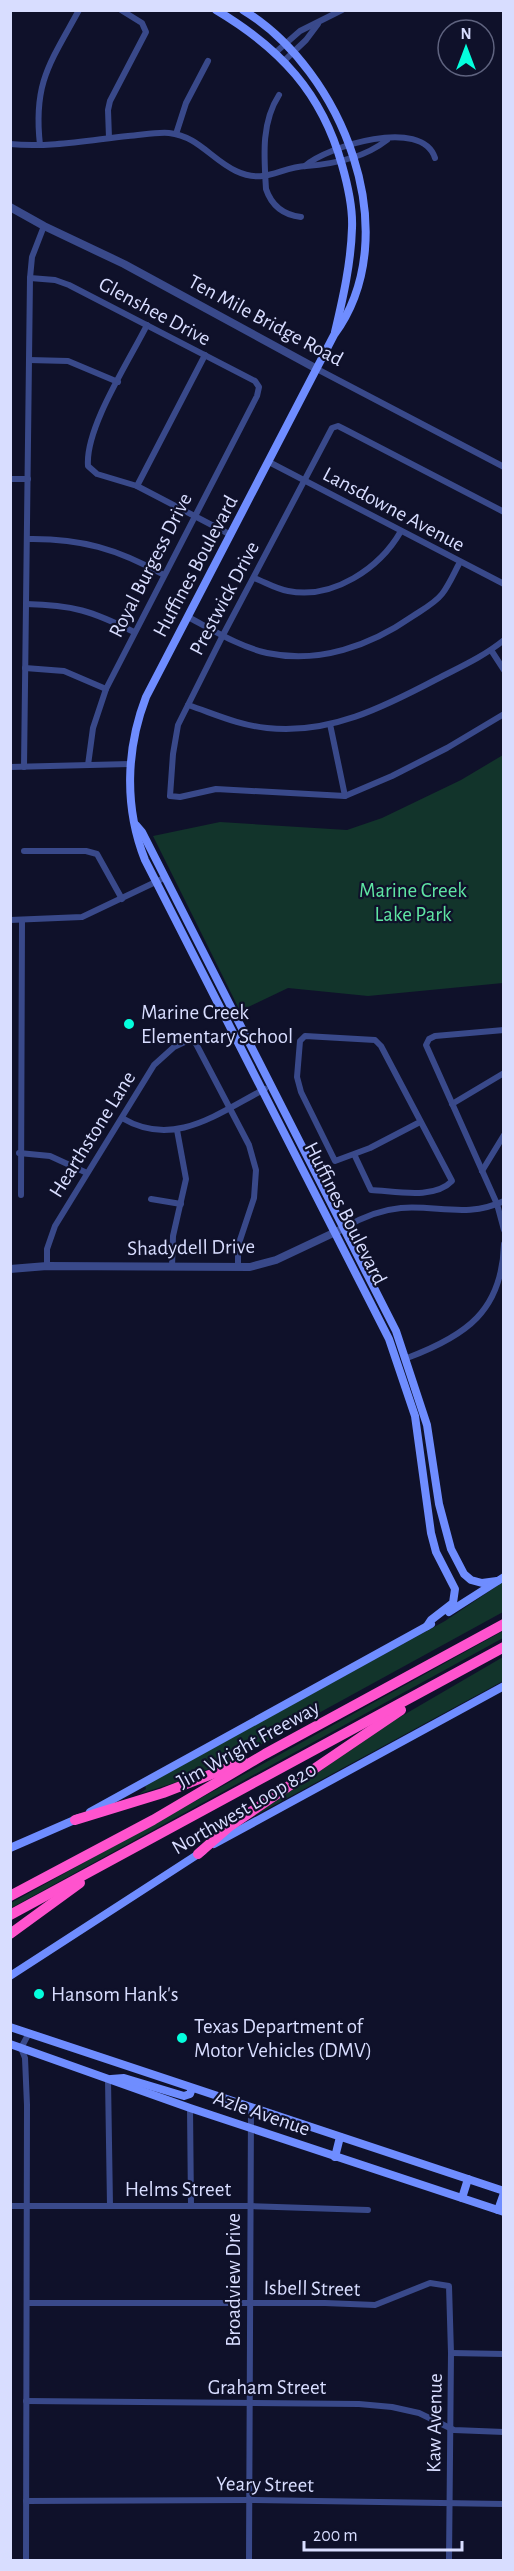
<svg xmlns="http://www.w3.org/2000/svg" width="514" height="2571" font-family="'Alegreya Sans',sans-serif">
  <rect width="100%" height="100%" fill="#0f112a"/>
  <g fill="#12342b">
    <polygon points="503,755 503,983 368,996 288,988 240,1011 153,836 220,822 347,830 382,818 461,780"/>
    <polygon points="503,1582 503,1612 244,1754 180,1781 139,1794 146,1789 145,1785 445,1621"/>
    <polygon points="503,1631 503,1638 11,1908 11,1903"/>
    <polygon points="503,1657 503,1681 249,1819 395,1720"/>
  </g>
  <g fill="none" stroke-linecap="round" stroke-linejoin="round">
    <g stroke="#39498a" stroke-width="6">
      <polyline points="276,52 300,31 342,10"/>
      <polyline points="284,61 306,40 318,24"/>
      <path d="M 279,95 C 261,123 264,156 266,189 C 272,207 284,215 301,217"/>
      <polyline points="176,134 186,103 208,61"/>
      <polyline points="109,138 108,110 110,101 146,32 142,23 121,10"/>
      <path d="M 10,144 C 49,148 90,140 128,136 C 142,135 156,132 169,133 C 198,136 212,160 236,171 C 265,185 280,167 306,166 C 335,164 364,158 387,140"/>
      <path d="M 40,145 C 33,83 50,63 79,10"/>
      <path d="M 305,166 C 328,146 422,117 435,158"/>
      <polyline points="30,278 55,280 69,285 255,381 259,387 257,396 106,689 93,728 88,765"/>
      <path d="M 147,325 C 129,361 85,428 88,466 L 97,474 L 137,486 L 231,535"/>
      <polyline points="29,360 68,361 118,382"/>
      <polyline points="317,369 504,467"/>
      <polyline points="269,462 504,584"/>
      <polyline points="10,479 28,479"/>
      <polyline points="137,486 205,355"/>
      <polyline points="504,512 344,429 338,426 332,428 223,635 178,725 173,754 170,796 180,797 216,789 345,796 392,776 447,748 504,714"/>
      <path d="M 27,539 C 80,538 118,549 164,575"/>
      <path d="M 254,578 C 265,582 276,589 288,591 C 333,600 380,568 401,531"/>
      <path d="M 26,604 C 73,605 92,611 134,632"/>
      <path d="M 188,617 C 213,630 240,647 267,653 C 319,664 370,646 413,616 C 422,610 435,603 442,594 C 449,585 454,573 460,562"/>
      <polyline points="491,650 504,670"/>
      <polyline points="25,668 64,671 106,689"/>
      <path d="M 188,705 C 215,714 238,725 267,728 C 329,735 384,707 437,679 C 460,667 483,657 504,640"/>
      <polyline points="330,724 345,796"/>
      <polyline points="10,767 130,764"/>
      <polyline points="24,767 30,278 32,257 44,226"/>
      <polyline points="24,851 86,851 97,854 122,899"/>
      <polyline points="10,920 82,917 164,878"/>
      <polyline points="504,1030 435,1036 429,1039 426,1045 497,1204 504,1230"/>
      <polyline points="452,1104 504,1073"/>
      <path d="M 122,1118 C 174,1149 218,1113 265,1089"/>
      <polyline points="19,1153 50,1156 87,1173"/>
      <path d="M 354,1154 L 371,1190 C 395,1191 434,1200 452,1181 L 381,1046 L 375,1040 L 305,1036 L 300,1041 L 297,1077 L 301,1092 L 335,1161 L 370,1148 L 420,1122"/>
      <polyline points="482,1171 504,1135"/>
      <polyline points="21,1195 22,920"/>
      <polyline points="151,1199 181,1204"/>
      <path d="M 344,1228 C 362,1217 379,1210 401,1208 C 437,1205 468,1218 504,1201"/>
      <polyline points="47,1266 47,1249 55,1226 154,1065 174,1047 193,1038 249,1145 256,1170 254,1198 238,1246 238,1267"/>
      <polyline points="172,1267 173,1236 186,1179 177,1130"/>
      <path d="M 407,1358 C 466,1336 502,1311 504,1244"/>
      <polyline points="108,2079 110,2206"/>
      <polyline points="190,2108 191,2206"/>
      <polyline points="10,2206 250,2206 368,2210"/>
      <polyline points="27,2303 325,2303 375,2305 430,2283 449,2286 451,2353 449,2560"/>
      <polyline points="451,2353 504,2354"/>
      <polyline points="26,2401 359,2404 392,2407 419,2413 454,2430 504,2432"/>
      <polyline points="26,2501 250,2500 504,2504"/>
      <polyline points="26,2560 27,2105 25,2058 21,2048 29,2033"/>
      <polyline points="249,2560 251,2107"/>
    </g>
    <g stroke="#39498a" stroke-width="8">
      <polyline points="10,207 44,226 124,264 317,369"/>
      <polyline points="10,1269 47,1266 250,1267 276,1260 344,1228"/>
    </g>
    <g stroke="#6f8dff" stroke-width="8">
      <path d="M 216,10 C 280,48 322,93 342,165 C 348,186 353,207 352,228 C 351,263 343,298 335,332"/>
      <path d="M 243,10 C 342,70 408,234 334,335 L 146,697 C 126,749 124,807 145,860 L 389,1339 L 415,1416 L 431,1533 L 436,1552 L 455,1589 L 453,1603 L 431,1620 L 427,1626"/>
      <polyline points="136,825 142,832 396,1331 427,1425 439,1504 451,1549 464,1574 471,1580 482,1583 497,1581"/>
      <polyline points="449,1612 504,1577"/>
      <polyline points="90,1812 431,1624"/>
      <polyline points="214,1844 504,1686"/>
      <polyline points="10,1848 79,1818"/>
      <polyline points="10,1976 203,1851"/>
      <polyline points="10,2027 504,2191"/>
      <polyline points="10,2044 190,2108 504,2212"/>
      <polyline points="111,2079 124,2078 184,2096 190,2094 192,2088"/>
      <polyline points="335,2157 340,2137"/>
      <polyline points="462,2198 468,2179"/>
      <polyline points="498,2210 504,2193"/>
    </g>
    <g stroke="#ff53ce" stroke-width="10">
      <polyline points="75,1820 163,1793 243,1762"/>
      <polyline points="198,1854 230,1826 401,1710"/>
      <polyline points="10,1896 153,1820 265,1754 504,1624"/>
      <polyline points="10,1915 504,1647"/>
      <polyline points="10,1934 80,1883"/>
    </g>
  </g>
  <g fill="#04ffdd" stroke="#0f112a" stroke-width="2">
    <circle cx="129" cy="1024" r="6"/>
    <circle cx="39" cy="1994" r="6"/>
    <circle cx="182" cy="2038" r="6"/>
  </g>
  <g text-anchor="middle" stroke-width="4.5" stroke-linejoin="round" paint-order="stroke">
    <g font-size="21" fill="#d8ddff" stroke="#0f112a">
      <text transform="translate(155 311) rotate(28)" y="7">Glenshee Drive</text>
      <text transform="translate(266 320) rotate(28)" y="7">Ten Mile Bridge Road</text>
      <text transform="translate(394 509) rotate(28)" y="7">Lansdowne Avenue</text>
      <text transform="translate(150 565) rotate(-63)" y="7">Royal Burgess Drive</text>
      <text transform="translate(195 566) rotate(-62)" y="7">Huffines Boulevard</text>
      <text transform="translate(224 598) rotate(-62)" y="7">Prestwick Drive</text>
      <text transform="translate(92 1134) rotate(-58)" y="7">Hearthstone Lane</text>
      <text transform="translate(346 1213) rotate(63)" y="7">Huffines Boulevard</text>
      <text transform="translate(191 1247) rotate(-1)" y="7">Shadydell Drive</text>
      <text transform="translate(248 1744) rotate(-29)" y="7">Jim Wright Freeway</text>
      <text transform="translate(244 1808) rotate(-30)" y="7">Northwest Loop 820</text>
      <text transform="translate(262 2113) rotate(19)" y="7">Azle Avenue</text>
      <text x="178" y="2196">Helms Street</text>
      <text transform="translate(233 2280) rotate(-90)" y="7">Broadview Drive</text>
      <text transform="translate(312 2288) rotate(1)" y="7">Isbell Street</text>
      <text x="267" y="2394">Graham Street</text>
      <text transform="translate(434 2423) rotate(-89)" y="7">Kaw Avenue</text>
      <text transform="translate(265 2484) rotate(1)" y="7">Yeary Street</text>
    </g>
    <g font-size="21" fill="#5fe5a3" stroke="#0f112a">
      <text x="413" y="897">Marine Creek<tspan x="413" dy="24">Lake Park</tspan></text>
    </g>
    <g font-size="21" fill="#d8ddff" stroke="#0f112a" text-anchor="start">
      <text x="141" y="1019">Marine Creek<tspan x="141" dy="24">Elementary School</tspan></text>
      <text x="51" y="2001">Hansom Hank's</text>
      <text x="194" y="2033">Texas Department of<tspan x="194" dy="24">Motor Vehicles (DMV)</tspan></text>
    </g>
  </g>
  <rect width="514" height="2571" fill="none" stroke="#d8ddff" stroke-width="24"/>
  <g transform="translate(466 48)"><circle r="28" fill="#0f112a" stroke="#5f637f" stroke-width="1.5"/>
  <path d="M0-4.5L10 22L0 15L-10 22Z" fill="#04ffdd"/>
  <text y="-9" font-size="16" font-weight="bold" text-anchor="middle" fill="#d8ddff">N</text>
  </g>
  <path d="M304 2541v9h158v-9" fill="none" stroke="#d8ddff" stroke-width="3"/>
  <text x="313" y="2541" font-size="18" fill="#d8ddff" stroke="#0f112a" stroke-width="4.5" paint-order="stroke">200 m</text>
</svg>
